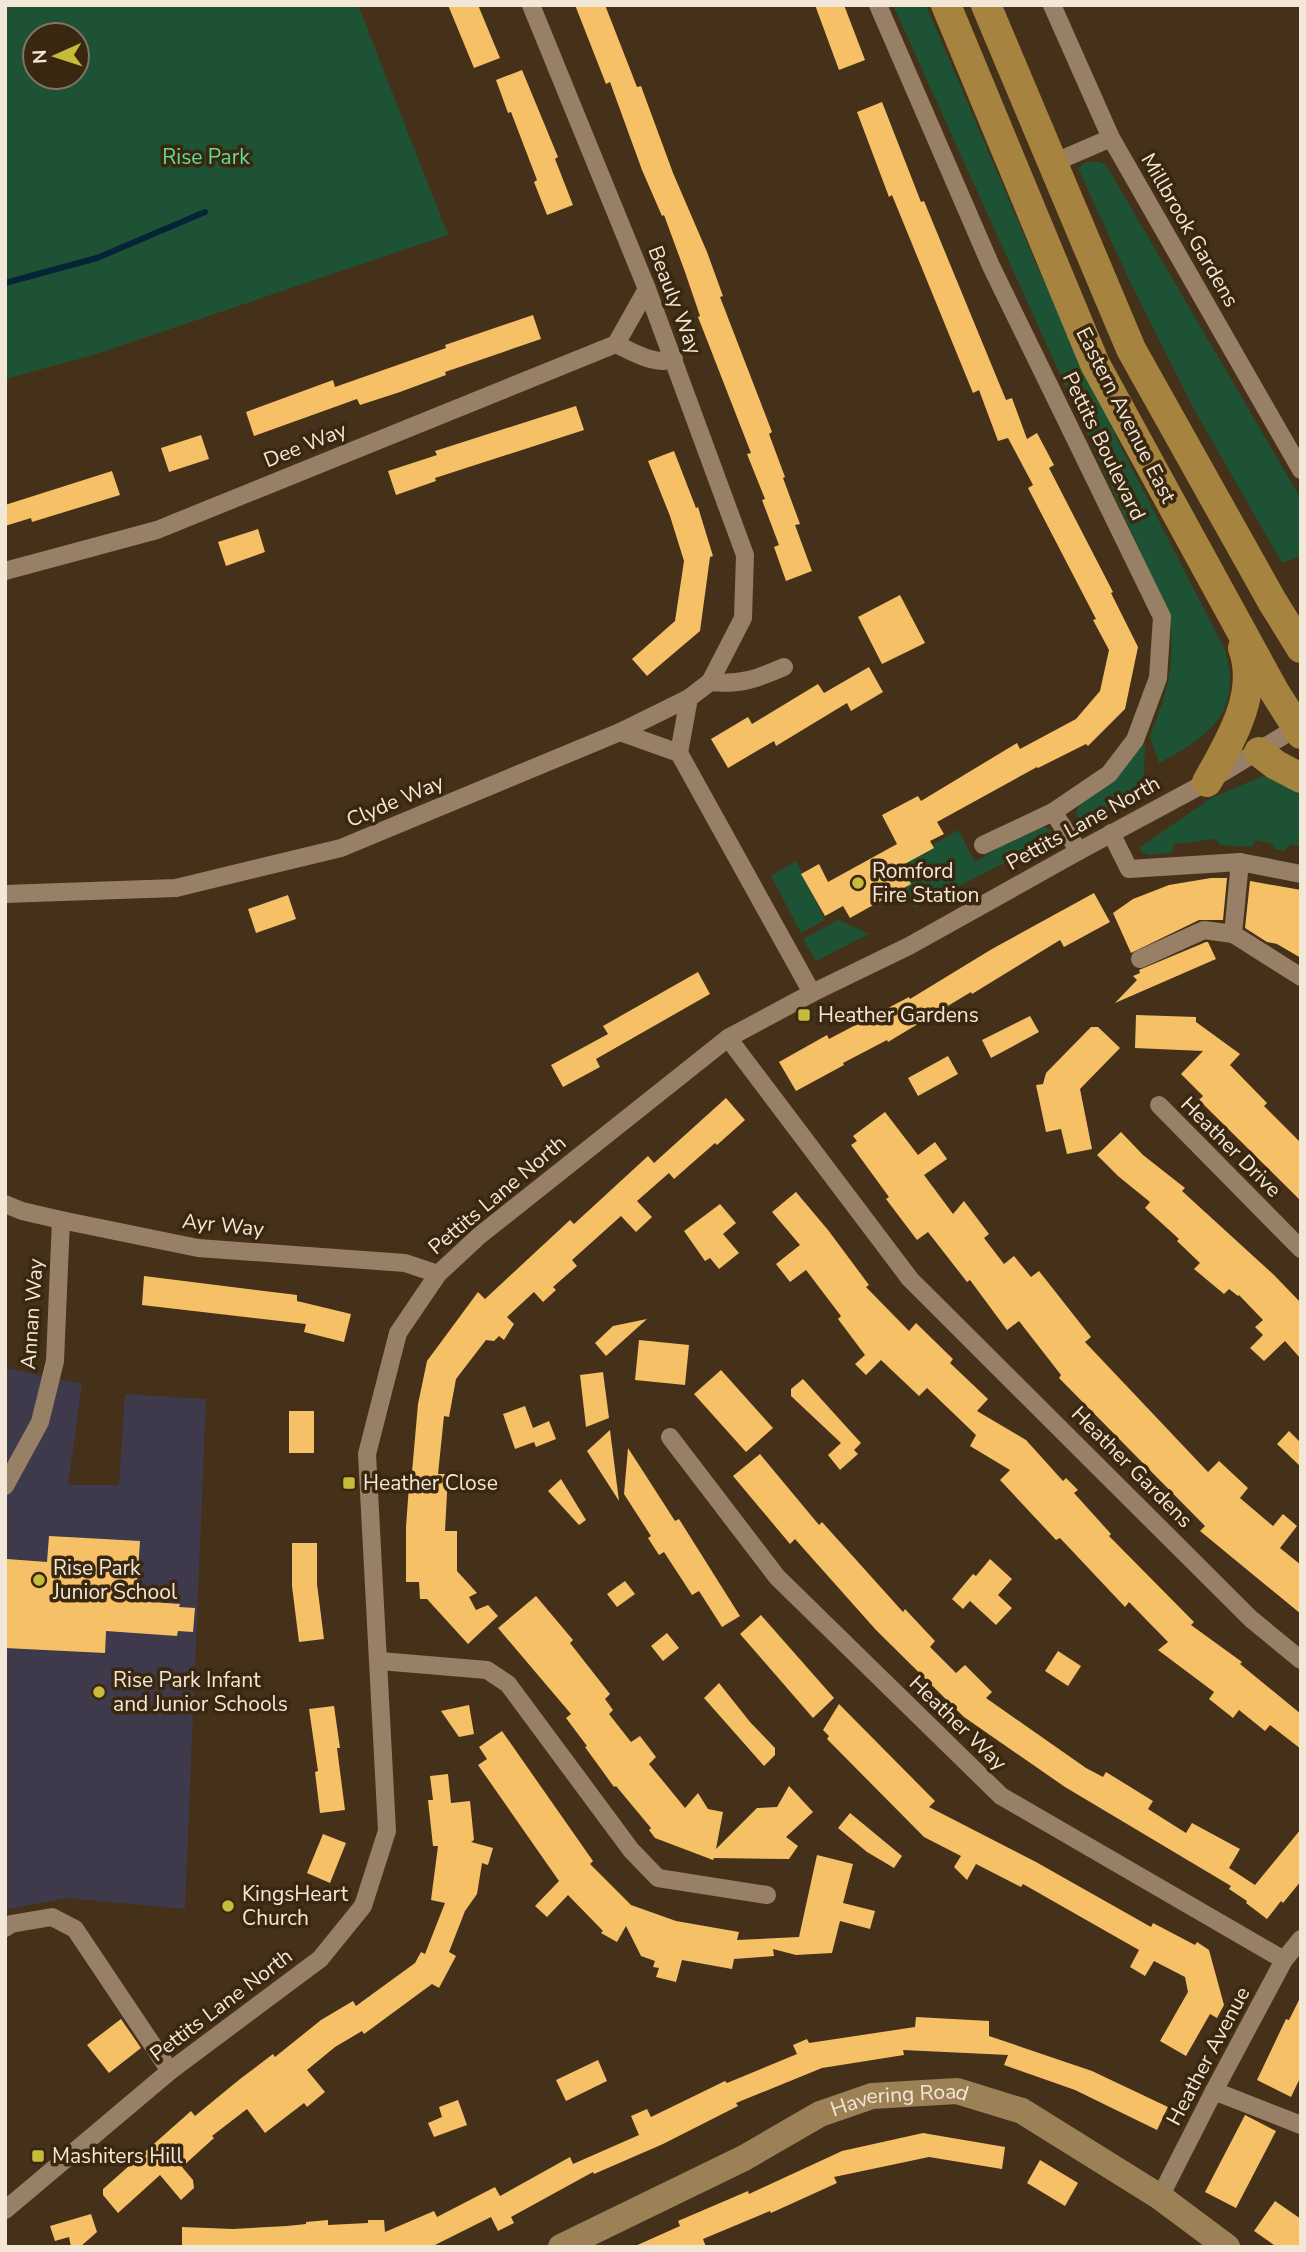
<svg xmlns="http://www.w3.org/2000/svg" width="1306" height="2252" font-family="'Nunito Sans',sans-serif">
  <rect width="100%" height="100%" fill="#453119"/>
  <polygon fill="#3e3a4c" points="5,1368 82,1384 68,1485 119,1485 125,1394 206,1399 185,1909 67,1898 5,1910"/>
  <g fill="#1d5334" fill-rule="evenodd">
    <path d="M 5,5 L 358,5 L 448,235 L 93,355 L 5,379 ZM 35,35 L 77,35 L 77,77 L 35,77 Z"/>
    <path d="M 893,5 L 926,5 L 1037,266 L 1122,449 L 1225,650 C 1227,660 1231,672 1230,682 C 1229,726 1192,745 1159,763 L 1150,736 C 1168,692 1176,662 1169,615 Z"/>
    <polygon points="1087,162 1099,162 1106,165 1301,499 1301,556 1282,563 1195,411 1131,284 1078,168"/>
    <polygon points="1145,743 1144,774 1133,795 1085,824 1080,822 1076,815 1080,801 1117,774"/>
    <polygon points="1263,776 1278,778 1301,790 1301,847 1290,844 1285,851 1275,849 1271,843 1255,840 1252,847 1221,845 1215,839 1174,844 1171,853 1150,855 1143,853 1139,848 1211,798"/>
    <polygon points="1043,826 1050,830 1052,839 915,908 894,860 910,859 958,830 975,862 1031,827"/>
    <polygon points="796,861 825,920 801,933 771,876"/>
    <polygon points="840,919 842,922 869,934 816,961 803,939"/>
  </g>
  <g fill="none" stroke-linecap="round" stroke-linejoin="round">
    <polyline stroke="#062437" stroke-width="6" points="5,283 97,258 205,212"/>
  </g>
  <g fill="#f6c067">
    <polygon points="448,5 478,5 500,58 474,68"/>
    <polygon points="575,5 605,5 637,87 641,86 673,173 707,252 723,296 720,297 772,432 769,434 785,477 783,478 800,524 795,525 812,571 786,581 774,547 779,545 762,500 765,499 747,454 751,453 698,317 700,316 685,272 664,215 662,216 642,170 610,82 606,84"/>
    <polygon points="815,5 844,5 865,60 839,70"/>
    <polygon points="522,70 558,157 555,159 573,205 547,215 534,182 537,180 511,112 508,113 496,80"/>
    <polygon points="882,102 921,202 924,201 1006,400 1012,398 1027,439 1037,433 1054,465 1049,468 1113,592 1111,593 1138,647 1125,709 1088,746 1086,744 1038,768 1037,767 937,822 944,834 930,841 934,848 901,866 911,884 850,918 843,906 825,916 801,874 819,864 828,882 897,844 882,815 918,796 921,801 1017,743 1020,749 1076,719 1100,691 1109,650 1093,620 1096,619 1028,488 1033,485 1008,438 998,441 979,390 973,393 892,195 889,197 857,112"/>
    <polygon points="533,315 541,339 445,372 446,375 400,392 360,405 357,399 254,436 246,412 333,380 335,387 446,348 445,345"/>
    <polygon points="576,406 584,430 435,478 436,481 396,495 388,471 437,455 435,451"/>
    <polygon points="201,435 209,459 169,472 161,448"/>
    <polygon points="674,451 696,508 698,507 713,556 710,557 700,631 647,676 632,659 675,621 684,561 670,516 648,461"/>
    <polygon points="112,471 120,495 32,522 31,518 5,526 5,505"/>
    <polygon points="258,529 265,552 226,566 218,542"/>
    <polygon points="900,595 925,643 882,664 858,617"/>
    <polygon points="869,667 883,692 851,711 847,703 776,746 774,741 728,768 711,739 748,717 752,724 818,684 824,693"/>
    <polygon points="1211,878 1227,878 1223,920 1199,920 1131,953 1113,913 1133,899 1169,885"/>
    <polygon points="1250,881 1301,890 1301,958 1277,944 1267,942 1245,928"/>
    <polygon points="1094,893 1110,922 1064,947 1060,940 972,994 971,992 888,1042 887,1040 843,1063 844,1065 796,1091 779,1062 827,1035 829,1039 909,997 910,999 992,949"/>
    <polygon points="288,895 296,919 256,933 248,909"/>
    <polygon points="1206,942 1208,942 1216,959 1115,1003 1137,980 1133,976 1140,973 1139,970"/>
    <polygon points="698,972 710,994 596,1059 600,1067 563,1087 551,1065 608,1034 603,1026"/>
    <polygon points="1136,1015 1196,1017 1196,1022 1240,1054 1230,1065 1267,1103 1264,1106 1301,1143 1301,1201 1199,1100 1203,1096 1181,1074 1203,1051 1135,1048"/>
    <polygon points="1030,1016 1039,1032 991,1058 982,1040"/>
    <polygon points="1091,1027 1098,1027 1120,1048 1080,1089 1092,1149 1067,1154 1061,1129 1046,1132 1036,1085 1043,1084 1046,1073"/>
    <polygon points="948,1056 958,1074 918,1096 908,1078"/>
    <polygon points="726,1098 745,1120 717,1145 715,1143 674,1179 669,1173 637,1201 652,1217 636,1232 621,1216 572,1260 577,1266 553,1287 556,1290 543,1302 534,1292 507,1317 514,1324 504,1340 499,1336 494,1341 486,1340 456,1379 449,1417 444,1416 438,1474 448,1474 445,1531 457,1531 457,1571 477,1593 469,1597 476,1610 488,1605 498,1616 468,1644 427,1599 420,1599 419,1582 406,1582 406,1527 410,1472 412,1472 418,1404 427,1361 478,1292 485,1299 570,1220 574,1224 648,1156 654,1163"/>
    <polygon points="885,1112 918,1155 935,1142 947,1159 924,1175 953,1214 964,1201 989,1234 984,1238 1004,1264 1014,1256 1031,1277 1039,1271 1091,1337 1085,1342 1208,1472 1219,1461 1248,1488 1240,1498 1273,1526 1283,1514 1297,1526 1280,1548 1301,1565 1301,1614 1200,1531 1205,1526 1059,1378 1061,1375 1019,1321 1007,1330 970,1280 967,1282 928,1232 917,1240 886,1199 889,1197 851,1145 857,1141 853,1136"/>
    <polygon points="1121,1132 1143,1155 1185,1188 1182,1191 1274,1275 1301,1303 1301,1359 1285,1341 1264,1361 1250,1348 1263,1335 1255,1327 1263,1320 1239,1295 1238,1296 1229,1289 1224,1294 1194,1269 1200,1263 1177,1241 1179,1239 1145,1208 1150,1202 1118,1176 1097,1155"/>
    <polygon points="796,1192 828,1230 869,1285 866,1287 909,1331 916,1323 953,1359 950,1363 988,1399 977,1411 1026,1440 1063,1481 1066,1478 1078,1490 1074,1493 1111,1534 1109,1536 1194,1622 1191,1625 1242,1662 1240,1664 1301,1714 1301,1749 1270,1725 1265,1731 1239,1710 1233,1718 1209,1699 1214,1692 1158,1650 1168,1642 1129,1602 1125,1607 1060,1538 1056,1540 1000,1480 1010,1470 970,1446 976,1435 927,1388 919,1396 881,1360 866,1375 855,1364 865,1355 838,1319 841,1316 806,1270 790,1282 776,1264 800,1245 772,1212"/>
    <polygon points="720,1204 736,1223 723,1234 739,1253 719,1269 710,1258 705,1261 684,1231"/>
    <polygon points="144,1276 297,1295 297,1301 351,1314 344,1342 304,1332 306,1324 142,1305"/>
    <polygon points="647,1319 606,1356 595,1343 613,1326"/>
    <polygon points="639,1340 689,1345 685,1385 635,1380"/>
    <polygon points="721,1370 773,1428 746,1452 694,1394"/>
    <polygon points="603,1372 609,1418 586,1427 580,1375"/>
    <polygon points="803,1379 861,1443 854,1450 858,1454 840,1470 828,1455 841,1443 791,1396 791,1389"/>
    <polygon points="525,1406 533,1428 549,1421 556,1439 536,1447 534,1442 515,1449 503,1414"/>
    <rect x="289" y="1411" width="25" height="42"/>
    <polygon points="610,1430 619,1501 587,1451"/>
    <polygon points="1289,1431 1301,1443 1301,1467 1277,1444"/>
    <polygon points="628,1448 675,1521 679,1519 740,1616 722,1627 699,1591 692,1595 664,1552 659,1555 648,1538 651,1536 624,1494"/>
    <polygon points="760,1454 819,1525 822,1522 903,1612 905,1609 935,1641 930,1647 956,1673 965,1665 992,1692 986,1698 1086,1768 1103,1777 1106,1772 1153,1801 1148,1809 1186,1833 1192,1823 1240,1849 1229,1868 1255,1885 1301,1829 1301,1881 1283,1903 1281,1901 1267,1919 1246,1903 1247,1901 1229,1889 1231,1886 1065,1787 964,1717 876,1630 795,1539 790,1544 733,1476"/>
    <polygon points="561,1479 586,1520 579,1525 548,1491"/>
    <polygon points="49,1536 140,1541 136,1601 180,1604 179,1607 195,1608 193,1632 178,1631 177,1636 106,1631 105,1653 5,1648 5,1564 7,1559 47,1562"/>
    <polygon points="292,1543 317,1543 317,1584 324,1639 299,1642 292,1586"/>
    <polygon points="990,1559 1012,1579 998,1595 1012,1608 996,1625 970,1601 963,1609 952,1599 973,1574 976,1576"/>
    <polygon points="625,1581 635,1594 617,1607 607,1594"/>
    <polygon points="536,1596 573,1640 570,1643 610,1694 605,1699 613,1710 609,1714 631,1742 640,1736 656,1757 649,1764 685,1808 698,1793 708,1809 723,1812 716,1849 757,1808 777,1807 789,1786 813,1812 786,1837 798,1846 789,1859 714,1858 713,1860 655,1838 649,1830 651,1828 616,1786 614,1787 585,1747 587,1746 566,1718 571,1714 498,1628"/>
    <polygon points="761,1615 834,1698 813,1718 740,1634"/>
    <polygon points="667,1633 679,1648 663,1661 651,1646"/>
    <polygon points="1058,1651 1081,1666 1068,1686 1045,1671"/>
    <polygon points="719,1683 750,1722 775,1748 775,1755 764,1766 704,1698"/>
    <polygon points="839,1704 935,1801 929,1807 1036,1862 1151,1927 1153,1923 1195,1945 1197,1942 1209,1950 1224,2005 1217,2018 1210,2014 1186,2056 1160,2041 1188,1992 1185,1977 1154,1961 1145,1976 1130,1967 1139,1950 1023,1884 1021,1887 976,1864 967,1880 954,1867 961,1856 924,1837 827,1739 829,1736 823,1730"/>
    <polygon points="469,1705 474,1734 459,1737 441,1711"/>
    <polygon points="334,1706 340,1748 337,1748 345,1810 320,1813 315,1772 318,1771 309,1709"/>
    <polygon points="502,1731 593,1861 590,1864 631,1905 676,1921 739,1932 737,1940 799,1937 817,1855 853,1864 843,1903 875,1911 870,1929 840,1921 832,1953 796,1955 773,1949 774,1956 734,1959 732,1969 682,1960 676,1982 656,1977 659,1968 653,1967 655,1961 641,1956 626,1926 617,1942 601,1933 603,1931 568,1895 547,1917 535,1906 559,1881 478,1765 487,1759 479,1747"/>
    <polygon points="448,1774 451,1803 470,1801 474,1840 471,1842 493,1848 488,1865 482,1863 477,1894 465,1911 449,1952 456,1956 439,1988 432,1984 364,2034 362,2031 335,2047 307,2070 325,2092 307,2107 304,2103 265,2133 247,2109 212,2136 214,2138 182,2167 193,2180 194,2188 181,2200 160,2175 118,2213 103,2195 103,2189 191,2111 195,2116 240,2079 273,2054 275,2057 321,2020 353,2001 356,2006 415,1963 421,1952 425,1954 445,1903 431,1900 438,1846 433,1846 428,1800 433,1800 430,1776"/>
    <polygon points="850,1813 902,1856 894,1868 867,1852 838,1828"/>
    <polygon points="323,1834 346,1843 330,1883 307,1873"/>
    <polygon points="1301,1996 1301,2076 1291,2097 1257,2080 1286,2019 1289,2020"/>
    <polygon points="916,2017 989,2021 989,2036 1092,2071 1168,2107 1157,2130 1075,2090 1004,2065 1008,2055 903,2050 904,2055 822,2068 736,2103 738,2106 663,2144 594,2174 593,2172 511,2217 514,2223 498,2231 491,2217 431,2247 182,2247 182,2227 233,2229 287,2226 306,2224 306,2222 328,2220 328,2225 368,2223 368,2220 384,2220 385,2232 434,2211 437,2217 495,2187 500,2196 570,2157 573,2164 639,2135 631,2116 647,2109 651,2117 725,2081 727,2083 797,2054 793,2045 807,2039 809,2043 915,2027"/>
    <polygon points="121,2019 141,2048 109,2073 87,2045"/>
    <polygon points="598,2060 607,2081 566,2101 556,2080"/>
    <polygon points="458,2100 467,2125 434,2137 428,2123 442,2117 439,2107"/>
    <polygon points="1245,2115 1276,2131 1236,2208 1205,2192"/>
    <polygon points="923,2133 1005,2147 1002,2169 929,2157 834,2177 837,2183 771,2213 770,2211 703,2239 706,2247 633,2247 680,2226 678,2221 748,2191 749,2194 842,2151"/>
    <polygon points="1040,2160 1078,2183 1065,2206 1027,2183"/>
    <polygon points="1275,2201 1301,2219 1301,2247 1277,2247 1254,2231"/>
    <polygon points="91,2214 97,2232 80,2247 71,2247 69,2237 55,2241 50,2226"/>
  </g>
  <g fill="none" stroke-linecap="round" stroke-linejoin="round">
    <g stroke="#978065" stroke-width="18">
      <polyline points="878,5 991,266 1162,617 1158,678 1135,740 1109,774 1053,812 983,845"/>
      <polyline points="1052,5 1111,138 1301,470"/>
      <polyline points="1053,163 1111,138"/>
      <path d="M 647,289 L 616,344 C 633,352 655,366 674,359"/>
      <polyline points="5,571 157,530 616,344"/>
      <path d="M 710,682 C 741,685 756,679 784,667"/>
      <polyline points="620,732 679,753 812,993"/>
      <polyline points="679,753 689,698"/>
      <polyline points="1053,812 1079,851"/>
      <polyline points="1111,833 1129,869 1240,862 1301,874"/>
      <polyline points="1240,862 1233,934 1301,977"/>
      <polyline points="5,894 176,888 341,848 620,732 689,698 710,682 743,618 745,555 647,289 531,5"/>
      <polyline points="1140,959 1204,930 1233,934"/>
      <polyline points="728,1038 910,1279 1251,1619 1301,1660"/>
      <polyline points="1159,1105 1301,1249"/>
      <polyline points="5,1204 22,1211 61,1220 198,1248 405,1263 438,1274"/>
      <polyline points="670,1437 777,1577 1001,1796 1284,1960"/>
      <polyline points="5,1486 40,1422 55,1361 61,1220"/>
      <polyline points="380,1661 487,1670 508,1684 631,1850 658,1878 767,1895"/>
      <polyline points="5,1928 11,1924 52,1917 75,1929 170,2071"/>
      <polyline points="1214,2091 1301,2125"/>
      <polyline points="1160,2197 1214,2091 1284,1960 1301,1939"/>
      <polyline points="5,2210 170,2071 320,1959 363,1906 387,1831 367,1454 398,1333 438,1274 479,1236 728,1038 812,993 909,946 1079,851 1207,782 1296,728"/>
    </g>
    <path stroke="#9d8156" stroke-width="26" id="s1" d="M 561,2247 L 744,2158 L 820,2114 L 872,2096 L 957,2091 L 1022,2111 L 1160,2197 L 1227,2247"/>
    <g stroke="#a6833e" stroke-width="30">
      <polyline points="946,5 1095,364 1274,691 1301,734"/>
      <polyline points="986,5 1131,349 1272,601 1301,648"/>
      <polyline points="1259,752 1276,765 1301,778"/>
      <path d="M 1207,782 C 1229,743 1260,694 1243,648"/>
    </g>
  </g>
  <g fill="#c7bb3b" stroke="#3a270f" stroke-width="2.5">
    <circle cx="858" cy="883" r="7"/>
    <rect x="797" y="1008" width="14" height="14" rx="3.5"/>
    <rect x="342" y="1476" width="14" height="14" rx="3.5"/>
    <circle cx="39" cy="1580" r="7"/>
    <circle cx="99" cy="1692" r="7"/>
    <circle cx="228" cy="1906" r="7"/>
    <rect x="31" y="2149" width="14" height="14" rx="3.5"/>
  </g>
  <g text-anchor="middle" stroke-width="7" stroke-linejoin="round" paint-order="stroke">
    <g font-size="21" fill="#60de95" stroke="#3a270f">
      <text x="206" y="164">Rise Park</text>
    </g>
    <g font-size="21" fill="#f3e7d8" stroke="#3a270f">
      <text transform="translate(1190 230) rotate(60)" y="7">Millbrook Gardens</text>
      <text transform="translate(675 300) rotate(69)" y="7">Beauly Way</text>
      <text transform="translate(1126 415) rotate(63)" y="7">Eastern Avenue East</text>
      <text transform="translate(305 445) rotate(-22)" y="7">Dee Way</text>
      <text transform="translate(1104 446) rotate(64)" y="7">Pettits Boulevard</text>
      <text transform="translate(395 801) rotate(-23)" y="7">Clyde Way</text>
      <text transform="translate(1083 823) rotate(-29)" y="7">Pettits Lane North</text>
      <text transform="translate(1231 1147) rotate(45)" y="7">Heather Drive</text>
      <text transform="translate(497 1195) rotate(-40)" y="7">Pettits Lane North</text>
      <text transform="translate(223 1225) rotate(6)" y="7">Ayr Way</text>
      <text transform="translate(32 1314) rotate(-86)" y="7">Annan Way</text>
      <text transform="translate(1132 1467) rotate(45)" y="7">Heather Gardens</text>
      <text transform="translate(958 1723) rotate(44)" y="7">Heather Way</text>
      <text transform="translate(221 2005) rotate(-37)" y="7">Pettits Lane North</text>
      <text transform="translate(1208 2056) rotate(-62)" y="7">Heather Avenue</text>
      <text dy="7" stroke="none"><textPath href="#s1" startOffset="373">Havering Road</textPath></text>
    </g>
    <g font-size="21" fill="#f3e7d8" stroke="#3a270f" text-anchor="start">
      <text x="872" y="878">Romford<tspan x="872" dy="24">Fire Station</tspan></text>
      <text x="818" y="1022">Heather Gardens</text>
      <text x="363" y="1490">Heather Close</text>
      <text x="53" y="1575">Rise Park<tspan x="53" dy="24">Junior School</tspan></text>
      <text x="113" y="1687">Rise Park Infant<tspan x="113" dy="24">and Junior Schools</tspan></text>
      <text x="242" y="1901">KingsHeart<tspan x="242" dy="24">Church</tspan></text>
      <text x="52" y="2163">Mashiters Hill</text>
    </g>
  </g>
  <rect width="1306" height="2252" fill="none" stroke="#f3e7d8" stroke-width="14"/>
  <g transform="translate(56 56) rotate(267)"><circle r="33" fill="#3a270f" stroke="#84745f" stroke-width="2"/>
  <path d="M0-5L12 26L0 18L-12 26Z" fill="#c7bb3b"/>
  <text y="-10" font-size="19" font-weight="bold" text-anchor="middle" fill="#f3e7d8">N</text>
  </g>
</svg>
